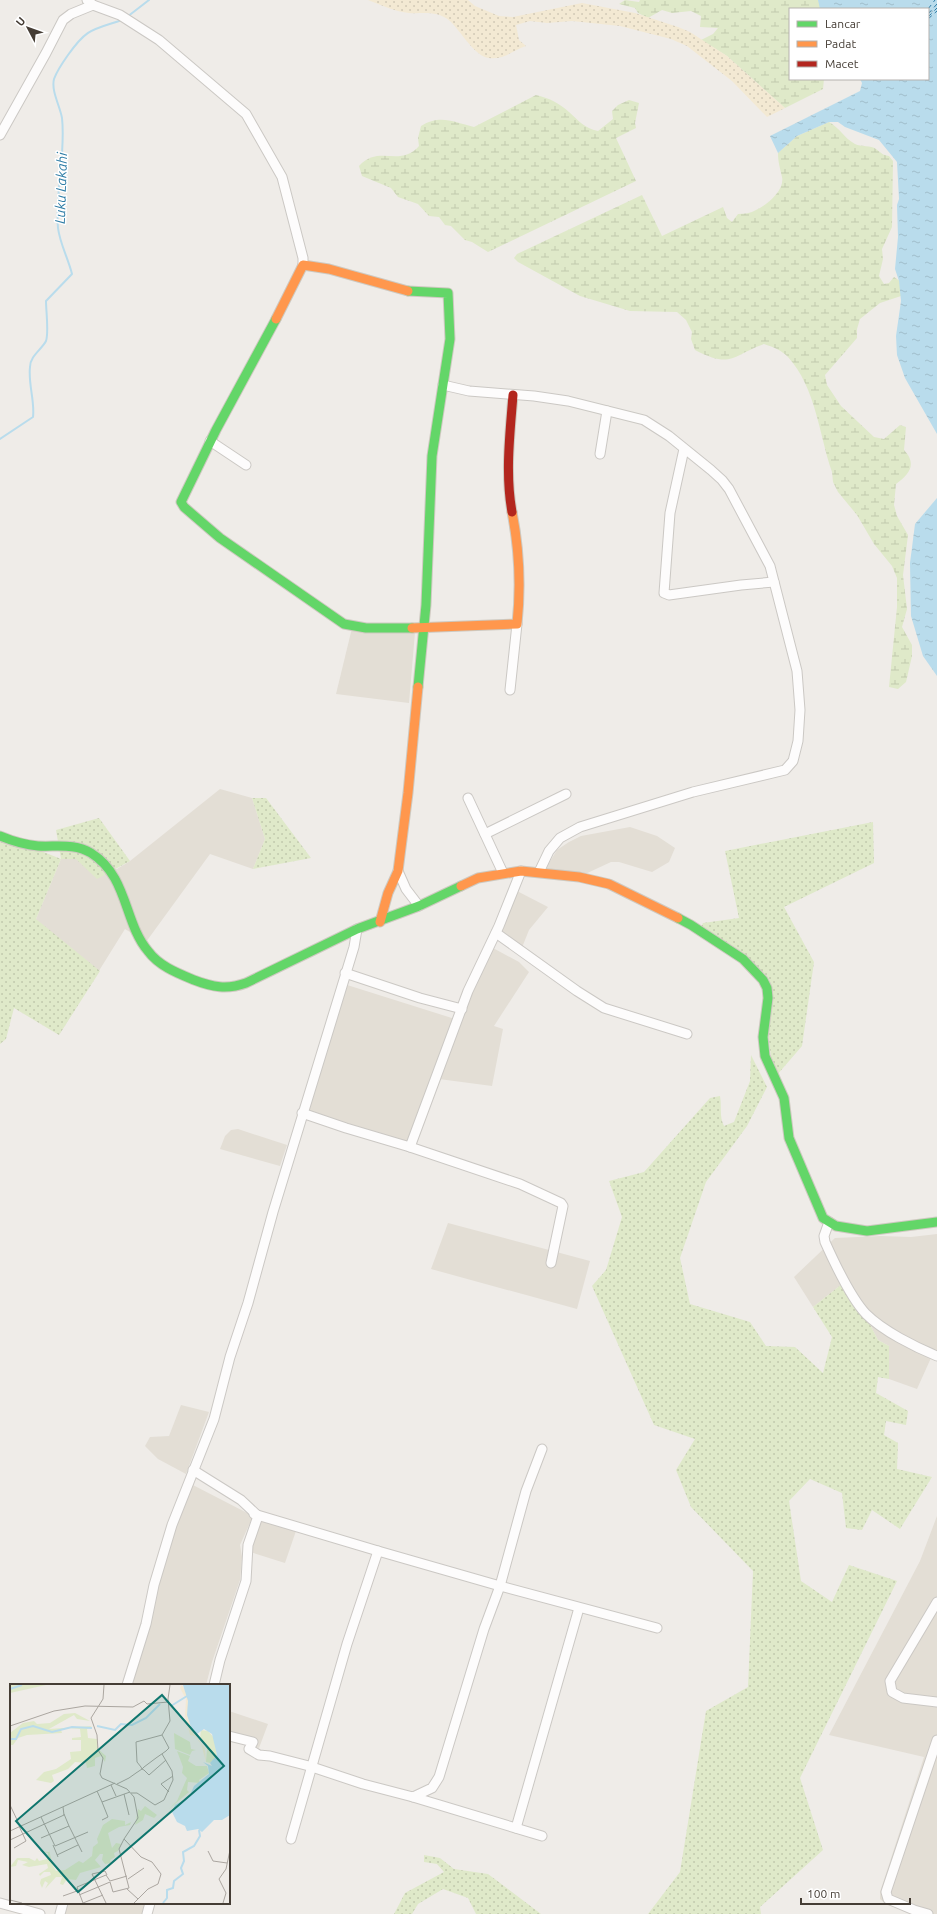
<svg xmlns="http://www.w3.org/2000/svg" width="937" height="1914" font-family="Ubuntu,sans-serif">
  <defs>
    <pattern id="grass-dots" width="8" height="8" patternUnits="userSpaceOnUse"><rect width="8" height="8" fill="#dfe9c9"/><path d="M2 2h.1M6 6h.1" fill="none" stroke="#c1c9ad" stroke-width="1.8" stroke-linecap="round"/></pattern>
    <pattern id="wetland-marsh" width="20" height="14" patternUnits="userSpaceOnUse"><rect width="20" height="14" fill="#dfe9c9"/><path d="M1 5h8M5 5V1M11 12h8M15 12V8" fill="none" stroke="#c1c9ad"/></pattern>
    <pattern id="sand-dots" width="8" height="8" patternUnits="userSpaceOnUse"><rect width="8" height="8" fill="#f3e9d3"/><path d="M2 2h.1M6 6h.1" fill="none" stroke="#d2c9b6" stroke-width="1.8" stroke-linecap="round"/></pattern>
    <pattern id="water-ripples" width="26" height="14" patternUnits="userSpaceOnUse"><rect width="26" height="14" fill="#b9dcec"/><path d="M2 4q2-2 4 0t4 0M15 11q2-2 4 0t4 0" fill="none" stroke="#a0becb"/></pattern>
  </defs>
  <rect width="100%" height="100%" fill="#efece8"/>
  <g fill="#e3ded5">
    <polygon points="352,628 415,632 409,703 336,694"/>
    <polygon points="220,789 252,798 265,839 253,869 210,854 146,942 125,929 59,1035 36,919 61,859 76,859 117,869 130,861"/>
    <polygon points="630,827 657,836 675,848 669,862 652,872 619,862 611,862 583,875 546,868 557,850 569,842 581,836"/>
    <polygon points="517,891 548,907 529,930 521,950 496,937"/>
    <polygon points="493,948 519,962 529,972 494,1026 503,1029 492,1086 439,1079 474,988"/>
    <polygon points="344,984 455,1019 404,1148 304,1116"/>
    <polygon points="238,1129 287,1145 280,1166 220,1149 225,1136 231,1130"/>
    <polygon points="448,1223 590,1261 577,1309 431,1269"/>
    <polygon points="937,1234 937,1350 935,1349 917,1389 889,1379 889,1346 878,1340 847,1280 813,1307 794,1277 835,1238 881,1236 911,1237"/>
    <polygon points="181,1405 209,1412 186,1474 158,1459 145,1446 150,1437 169,1436"/>
    <polygon points="189,1483 253,1516 240,1545 242,1557 240,1580 212,1662 206,1685 127,1685"/>
    <polygon points="937,1516 937,1914 921,1914 887,1905 880,1899 880,1892 924,1757 829,1735 920,1561"/>
    <polygon points="257,1517 297,1528 285,1563 247,1551"/>
    <polygon points="229,1711 268,1724 259,1748 229,1737"/>
    <polygon points="65,1903 146,1903 144,1914 62,1914"/>
  </g>
  <g fill="url(#grass-dots)">
    <polygon points="252,798 266,798 311,858 253,869 265,839"/>
    <polygon points="99,818 130,861 97,879 76,859 61,859 36,919 100,971 59,1035 14,1008 6,1039 0,1044 0,838 31,847 61,859 56,830"/>
    <polygon points="873,822 874,863 784,907 814,962 802,1046 777,1075 772,1064 760,973 698,934 703,923 739,918 725,851"/>
    <path d="M 751,1055 L 767,1087 L 747,1126 L 706,1182 L 680,1258 L 690,1304 L 750,1322 L 766,1346 L 795,1347 L 823,1373 L 832,1337 L 813,1307 L 847,1280 L 878,1340 L 889,1346 L 889,1379 L 878,1377 L 876,1393 L 908,1411 L 906,1425 L 886,1421 L 884,1435 L 898,1443 L 897,1469 L 932,1477 L 900,1529 L 872,1510 L 862,1530 L 846,1528 L 842,1493 L 810,1479 L 789,1501 L 801,1581 L 832,1602 L 849,1565 L 897,1581 L 800,1778 L 823,1850 L 760,1907 L 761,1914 L 648,1914 L 680,1872 L 706,1711 L 748,1687 L 753,1571 L 691,1507 L 676,1470 L 695,1439 L 654,1425 L 592,1286 L 606,1270 L 622,1217 L 609,1181 L 644,1172 L 710,1098 L 720,1096 C 722,1107 719,1116 724,1126 L 734,1122 L 750,1081 Z"/>
    <polygon points="424,1855 440,1858 454,1869 488,1874 541,1914 476,1914 468,1898 443,1889 418,1904 412,1914 394,1914 405,1893 444,1872 437,1864 424,1862"/>
  </g>
  <g fill="url(#wetland-marsh)">
    <polygon points="625,0 639,2 640,0 821,0 823,9 790,9 790,79 824,79 823,89 785,108 727,56 701,40 713,34 718,28 700,27 701,16 691,11 672,13 662,10 648,18 638,13 635,8 619,4"/>
    <path d="M 536,95 C 549,98 559,103 569,112 C 579,121 584,128 598,131 L 613,119 L 612,111 L 618,105 L 629,100 L 639,103 L 635,123 L 636,128 L 616,138 L 636,181 L 488,252 L 472,242 L 465,240 L 451,226 L 445,225 L 439,217 L 429,216 L 418,204 L 398,197 L 391,188 L 362,176 L 359,166 C 379,144 400,168 419,146 L 418,138 L 421,126 C 440,114 454,122 474,127 Z"/>
    <path d="M 829,122 C 840,128 844,138 855,144 C 861,147 871,145 876,149 C 882,153 882,155 889,156 L 893,161 L 892,227 L 882,249 L 883,259 L 879,276 L 884,284 L 889,283 L 894,277 L 907,286 L 904,295 L 880,303 L 860,319 L 857,329 L 857,338 L 825,375 L 827,385 L 841,406 L 874,437 L 884,439 L 900,425 L 906,427 L 904,450 C 917,464 910,474 896,484 L 894,505 L 897,516 L 908,535 L 903,575 L 907,609 L 902,627 L 912,645 L 912,656 L 906,682 L 898,689 L 889,687 L 897,607 L 897,578 L 892,566 L 874,544 L 857,515 L 838,492 L 833,482 L 832,472 C 819,434 816,388 788,357 C 781,350 773,347 764,344 C 731,356 732,369 695,350 L 691,339 L 692,332 L 686,320 L 677,312 L 630,311 L 580,296 L 518,262 L 514,258 L 517,254 L 642,195 L 662,236 L 723,207 L 727,218 L 732,222 L 738,214 C 744,214 751,213 756,210 C 767,205 785,190 782,177 C 780,168 778,162 778,153 L 797,136 Z"/>
  </g>
  <path fill="url(#sand-dots)" d="M 368,0 L 468,0 L 475,6 L 499,16 L 513,17 L 582,3 L 635,13 L 678,27 L 690,32 L 727,56 L 785,108 L 767,117 L 732,81 L 687,46 L 671,39 L 620,26 L 572,21 L 547,23 L 530,21 L 516,25 L 519,40 L 526,46 C 513,50 504,60 489,58 C 475,57 460,30 450,21 C 436,10 424,14 409,13 C 396,12 381,5 368,0 Z"/>
  <g fill="url(#water-ripples)">
    <polygon points="818,0 937,0 937,434 905,378 897,355 896,336 901,301 899,281 895,269 898,237 897,205 899,199 897,162 879,140 845,127 838,122 829,122 797,136 778,153 770,136 860,91 862,83 860,79 928,79 928,9 820,9"/>
    <polygon points="937,498 937,676 923,656 911,616 910,563 915,524"/>
  </g>
  <g fill="none" stroke-linecap="round" stroke-linejoin="round">
    <g stroke="#b9dcec" stroke-width="2">
      <polyline points="127,17 149,0"/>
      <path d="M 0,439 L 33,417 C 35,401 28,384 30,367 C 30,356 42,349 46,341 C 49,332 46,311 46,301 L 72,274 C 68,258 60,244 58,228 C 55,192 66,154 62,118 C 60,106 51,91 54,79 C 57,71 63,62 68,55 C 87,28 92,30 122,20"/>
    </g>
    <g stroke="#2f7da6" stroke-width="1" stroke-dasharray="5 4" stroke-linecap="butt">
      <polyline points="928,9 935,0"/>
      <polyline points="928,14 937,4"/>
      <polyline points="928,17 937,8"/>
      <polyline points="928,19 937,11"/>
    </g>
    <defs>
      <g id="street">
        <polyline points="87,0 93,5 120,15 159,40 246,114 282,177 303,258 303,265"/>
        <polyline points="0,135 46,53 63,20 71,14 93,5"/>
        <polyline points="443,385 469,391 534,396 568,401 644,420 669,436 711,470 722,480 729,489 770,566 797,671 800,710 798,741 793,761 785,770 693,792 580,827 560,838 549,851 539,872"/>
        <polyline points="210,441 246,465"/>
        <polyline points="684,449 670,513 664,593 669,595 741,585 774,582"/>
        <polyline points="600,454 607,411"/>
        <polyline points="510,690 517,624"/>
        <polyline points="468,798 503,873"/>
        <polyline points="485,834 566,794"/>
        <polyline points="398,871 406,889 419,906"/>
        <polyline points="496,933 577,991 604,1008 687,1034"/>
        <polyline points="345,973 420,998 462,1009"/>
        <polyline points="302,1113 346,1128 410,1147 468,991 499,926 521,871"/>
        <polyline points="410,1147 520,1184 561,1203 563,1206 551,1263"/>
        <path d="M 829,1222 L 824,1236 L 825,1242 C 834,1262 851,1298 866,1314 C 883,1331 915,1347 937,1356"/>
        <polyline points="193,1470 241,1500 258,1516 248,1545 246,1581 220,1660 214,1685"/>
        <polyline points="254,1514 378,1551 347,1644 291,1839"/>
        <polyline points="378,1551 500,1586 657,1628"/>
        <polyline points="937,1602 890,1681 892,1692 903,1698 937,1702"/>
        <polyline points="127,1685 146,1624 154,1585 172,1525 214,1419 230,1357 248,1303 273,1212 354,947 357,929"/>
        <polyline points="229,1736 253,1742 249,1749 259,1755 270,1756 309,1766 363,1784 413,1797 432,1788 439,1777 484,1629 500,1586 526,1491 542,1449"/>
        <polyline points="413,1797 542,1836"/>
        <polyline points="516,1828 579,1608"/>
        <polyline points="0,1903 40,1914"/>
        <polyline points="60,1914 63,1903"/>
        <polyline points="147,1914 150,1903"/>
        <polyline points="928,1914 914,1910 888,1899 886,1892 937,1740"/>
      </g>
      <g id="fast">
        <polyline points="408,291 448,293 450,339 432,456 426,605 418,687"/>
        <polyline points="276,319 216,430 181,502 184,507 220,538 344,624 366,628 412,628"/>
        <path d="M 0,836 C 12,841 25,845 38,846 C 56,847 75,843 91,853 C 128,876 124,923 148,951 C 159,966 177,973 194,980 C 212,987 227,990 246,983 L 357,929 L 419,906 L 461,886"/>
        <polyline points="678,918 691,925 743,959 763,980 767,988 768,998 763,1037 765,1056 784,1098 789,1138 823,1218 836,1226 867,1231 937,1222"/>
      </g>
      <g id="slow">
        <polyline points="276,319 303,265 329,269 408,291"/>
        <path d="M 412,628 L 517,624 C 521,587 519,548 512,512"/>
        <polyline points="461,886 478,878 521,871 579,877 609,884 678,918"/>
        <polyline points="380,922 388,893 398,871 408,793 418,687"/>
      </g>
      <path id="jam" d="M 512,512 C 505,474 510,433 513,395"/>
    </defs>
    <use href="#street" stroke="#cbc8c4" stroke-width="11"/>
    <use href="#fast" stroke="#cec9c0" stroke-width="11"/>
    <use href="#slow" stroke="#cec9c0" stroke-width="11"/>
    <use href="#jam" stroke="#cec9c0" stroke-width="11"/>
    <use href="#street" stroke="#fdfcfc" stroke-width="9"/>
    <use href="#fast" stroke="#63d668" stroke-width="9"/>
    <use href="#slow" stroke="#ff974d" stroke-width="9"/>
    <use href="#jam" stroke="#b3261e" stroke-width="9"/>
  </g>
  <g text-anchor="middle" stroke-width="3" stroke-linejoin="round" paint-order="stroke">
    <g font-size="14" font-style="italic" fill="#2f7da6" stroke="#fff">
      <text transform="translate(61 188) rotate(-88)" y="5">Luku Lakahi</text>
    </g>
  </g>
  <g transform="translate(10 1684)">
    <rect width="220" height="220" fill="#efece8"/>
    <path d="M 0,1 L 36,1 L 0,9 ZM 65,29 L 80,37 L 67,35 L 64,31 L 39,45 L 82,42 L 77,45 L 78,54 L 87,55 L 88,65 L 96,72 L 95,78 L 91,72 L 85,74 L 85,82 L 77,84 L 76,79 L 65,78 L 58,85 L 42,91 L 44,97 L 41,99 L 26,96 L 34,88 L 46,85 L 61,75 L 60,68 L 71,67 L 71,56 L 62,56 L 62,54 L 71,53 L 70,45 L 59,44 L 51,46 L 52,49 L 17,51 L 8,54 L 3,61 L 0,61 L 0,49 L 13,39 L 24,37 L 27,40 L 40,39 L 54,30 ZM 135,122 L 147,131 L 144,134 L 135,130 L 133,136 L 125,141 L 128,125 L 131,127 ZM 102,135 L 115,137 L 115,141 L 121,138 L 120,141 L 109,143 L 98,149 L 102,164 L 106,159 L 111,160 L 108,167 L 104,169 L 105,173 L 100,176 L 101,179 L 95,180 L 92,176 L 93,170 L 90,170 L 85,176 L 91,183 L 70,189 L 66,196 L 57,195 L 53,201 L 50,200 L 52,193 L 46,193 L 35,205 L 38,199 L 35,197 L 32,204 L 30,199 L 31,195 L 41,191 L 40,188 L 34,188 L 30,192 L 29,190 L 38,184 L 37,180 L 19,183 L 12,181 L 18,178 L 8,176 L 6,182 L 0,183 L 7,174 L 19,174 L 25,177 L 27,174 L 29,177 L 37,175 L 38,169 L 28,167 L 39,168 L 39,166 L 43,182 L 46,187 L 55,186 L 69,177 L 73,179 L 82,172 L 83,163 L 88,159 L 87,155 L 93,141 Z" fill="#dfe9c9"/>
    <path d="M 191,46 L 198,47 L 205,55 L 207,72 L 200,79 L 196,78 L 197,64 L 190,54 ZM 164,49 L 180,58 L 181,65 L 186,66 L 182,67 L 180,71 L 165,65 ZM 167,67 L 180,72 L 178,77 L 186,82 L 197,82 L 199,89 L 189,96 L 190,99 L 178,98 L 177,106 L 179,108 L 159,125 L 167,117 L 177,94 L 172,89 L 173,83 Z" fill="#dfe9c9"/>
    <path d="M 172,1 L 179,12 L 178,34 L 184,50 L 195,64 L 196,78 L 191,60 L 185,52 L 180,51 L 175,32 L 176,15 L 170,4 Z" fill="#f3e9d3"/>
    <path d="M 173,1 L 220,1 L 220,131 L 212,136 L 204,136 L 192,148 L 188,145 L 177,147 L 175,142 L 167,138 L 162,128 L 165,121 L 179,113 L 184,102 L 199,90 L 198,82 L 193,78 L 202,82 L 200,79 L 207,71 L 202,50 L 194,45 L 187,50 L 181,43 L 177,31 L 178,17 Z" fill="#b9dcec"/>
    <path fill="none" stroke="#b9dcec" stroke-width="2" d="M 0,5 L 12,1M 161,22 L 177,12M 87,42 L 105,46 L 111,40 L 122,41 L 136,34 L 150,20M 0,55 L 6,55 L 11,45 L 23,42 L 42,48 L 62,43 L 82,44M 153,219 L 157,214 L 157,206 L 163,204 L 164,197 L 173,190 L 171,184 L 174,177 L 173,168 L 184,162 L 190,152 L 189,146"/>
    <path fill="none" stroke="#aba6a0" stroke-width="1" d="M 94,1 L 93,15 L 81,34 L 87,51 L 88,66 L 93,74 L 90,90 L 92,94 L 117,105 L 124,113 L 128,134 L 114,155 L 131,173 L 142,178 L 151,190 L 148,200 L 138,205 L 124,219M 0,42 L 44,27 L 75,22 L 123,23 L 134,17 L 137,20 L 158,18M 152,51 L 160,37 L 158,15 L 160,1M 107,100 L 119,94 L 126,89 L 132,85 L 134,83 L 146,74 L 156,67 L 159,64 L 152,51 L 126,58 L 127,78 L 131,83 L 132,85 L 134,86 L 139,91 L 156,76M 101,101 L 106,112M 87,107 L 92,118 L 120,108M 159,108 L 151,100 L 163,92M 121,109 L 127,109 L 145,121 L 154,116 L 163,96 L 162,87 L 152,70M 114,110 L 119,131M 92,118 L 98,133 L 92,136M 0,121 L 10,142M 31,133 L 45,162 L 78,148M 59,142 L 72,168M 0,147 L 105,99M 31,154 L 59,142 L 54,130M 0,156 L 54,131 L 53,123M 43,161 L 48,173M 4,164 L 16,157 L 9,142M 198,167 L 203,177 L 217,179M 47,171 L 68,161M 118,195 L 134,184M 117,205 L 128,215M 69,211 L 100,198 L 103,208 L 119,204 L 109,165 L 114,155M 53,212 L 67,207M 0,216 L 12,219M 73,219 L 67,203 L 96,191 L 100,197 L 117,192M 73,219 L 93,211M 96,219 L 82,190 L 95,187 L 97,191M 213,219 L 216,209 L 209,195 L 216,185 L 220,166"/>
    <path fill="#0f766e" fill-opacity="0.15" stroke="#0f766e" stroke-width="2" d="M 152,11 L 214,82 L 68,208 L 6,137 Z"/>
    <rect width="220" height="220" fill="none" stroke="#453d35" stroke-width="2"/>
  </g>
  <rect x="789" y="8" width="140" height="72" fill="#ffffff" stroke="#b5b1ae"/>
  <rect x="797" y="21" width="20" height="6" fill="#63d668" stroke="#b5b1ae"/>
  <text x="825" y="28" font-size="12" fill="#453d35">Lancar</text>
  <rect x="797" y="41" width="20" height="6" fill="#ff974d" stroke="#b5b1ae"/>
  <text x="825" y="48" font-size="12" fill="#453d35">Padat</text>
  <rect x="797" y="61" width="20" height="6" fill="#b3261e" stroke="#b5b1ae"/>
  <text x="825" y="68" font-size="12" fill="#453d35">Macet</text>
  <g transform="translate(28 28) rotate(311)" stroke="#ffffff" stroke-width="3" paint-order="stroke">
  <path d="M0-3L7 15L0 10L-7 15Z" fill="#453d35"/>
  <text y="-6" font-size="11" font-weight="bold" text-anchor="middle" fill="#453d35">U</text>
  </g>
  <path d="M801 1898v6h109v-6" fill="none" stroke="#453d35" stroke-width="2"/>
  <text x="807" y="1898" font-size="12" fill="#453d35" stroke="#ffffff" stroke-width="3" paint-order="stroke">100 m</text>
</svg>
